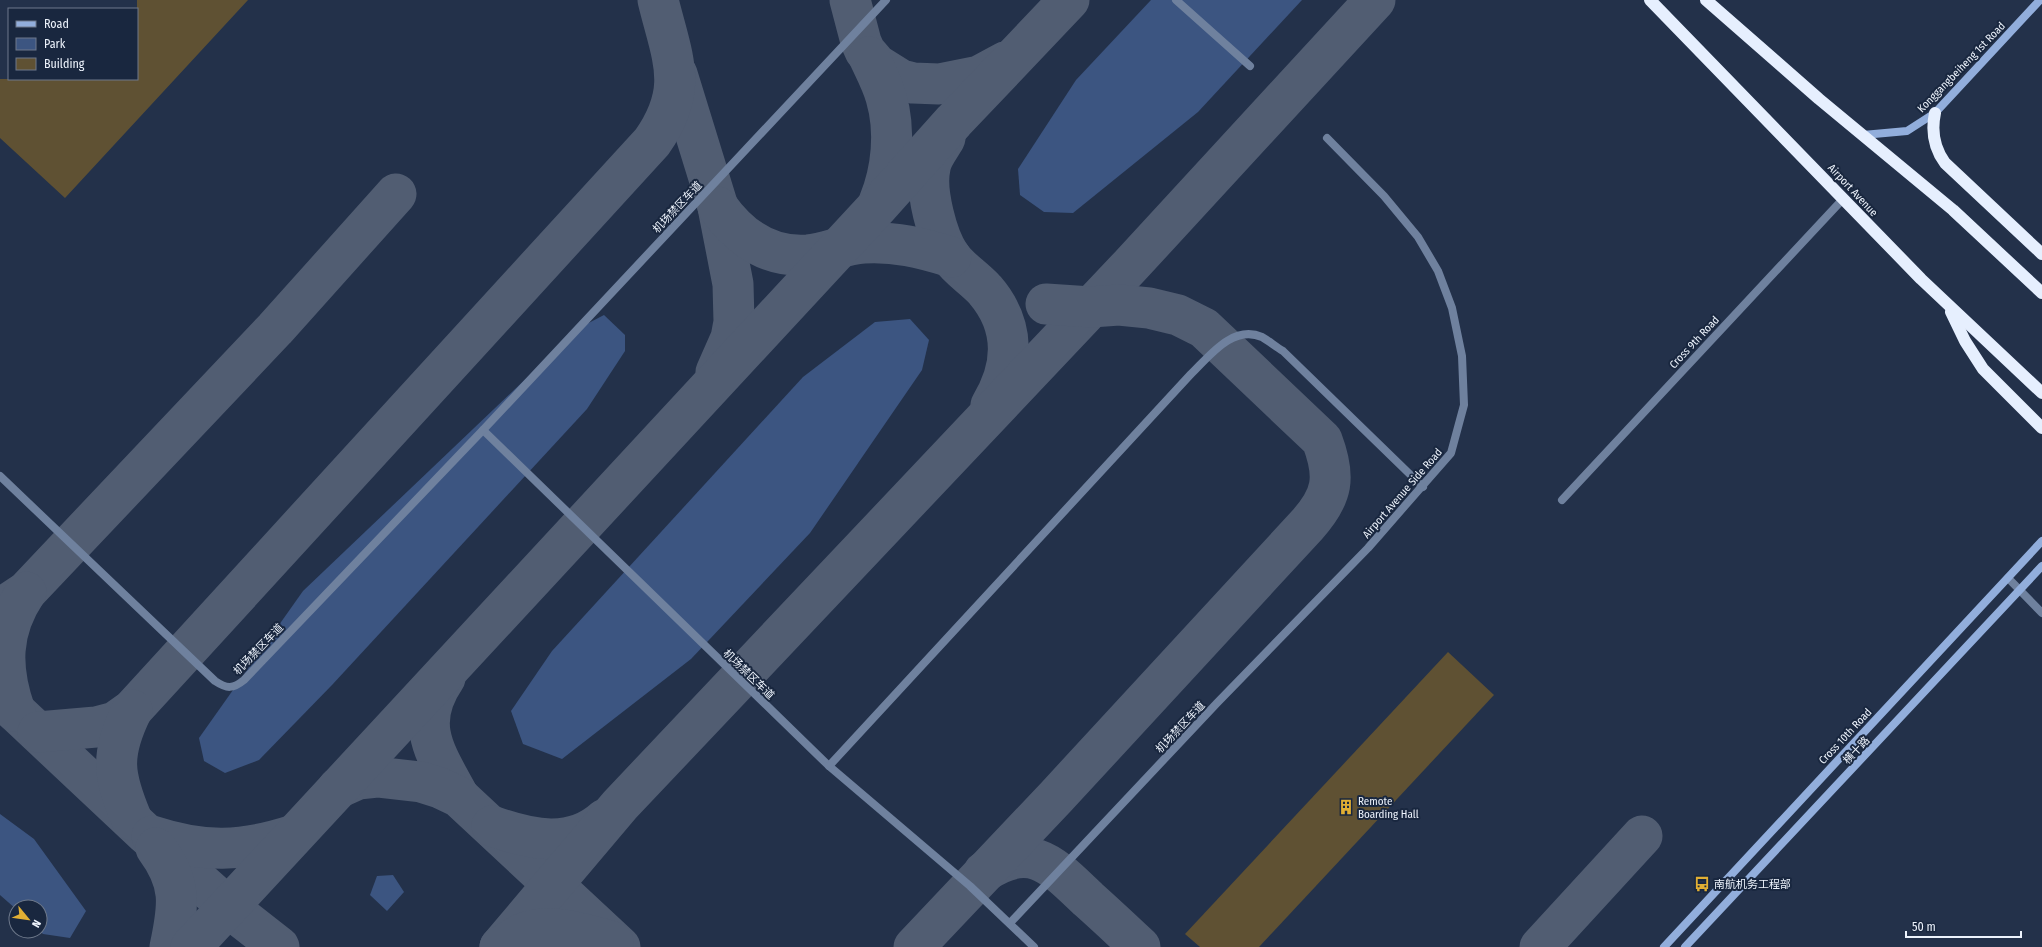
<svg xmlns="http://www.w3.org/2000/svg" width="2042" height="947" font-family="'Fira Sans Condensed','Noto Sans SC',sans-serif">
  <rect width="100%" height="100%" fill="#23314a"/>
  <g fill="#3c5581">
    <polygon points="1151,0 1302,0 1198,112 1073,213 1044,212 1020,195 1018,169 1076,80"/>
    <polygon points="604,315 625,335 625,351 587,409 332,685 259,760 225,773 204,761 199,738 303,591 579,328"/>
    <polygon points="910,319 929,340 922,370 810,533 691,659 562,759 523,744 511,711 552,651 803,377 875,322"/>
    <polygon points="0,814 34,839 86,911 70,938 43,934 40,931 40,907 16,907 16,909 0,895"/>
    <polygon points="393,875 404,892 387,911 370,895 377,876"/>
  </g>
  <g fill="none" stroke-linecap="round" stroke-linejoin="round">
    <g stroke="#515d72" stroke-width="41">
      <polyline points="850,0 861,42 865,51 877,65 901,80 913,83 939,84 979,76 1005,62"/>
      <path d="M 869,57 C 875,70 882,83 886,97 C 896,131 892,170 879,202"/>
      <polyline points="677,74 718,207 733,284 734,322 731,338 716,372"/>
      <path d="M 945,138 C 940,147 931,158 930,168 C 925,191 937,237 950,256 C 959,269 974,278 985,290 C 1016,326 1014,367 991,405"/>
      <path d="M 718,207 C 740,238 769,258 808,255 C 827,253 845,244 864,243 C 894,241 922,248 951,257"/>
      <polyline points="0,609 26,592 275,329 396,194"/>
      <path d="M 445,678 C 413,725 436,754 459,797"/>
      <polyline points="0,697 146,834 228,907 279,947"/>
      <path d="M 15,711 C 0,668 0,631 26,592"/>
      <path d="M 38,732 L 96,727 L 115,722 L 132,710 L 652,142 C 690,88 672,58 658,0"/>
      <polyline points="338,788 358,779 377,777 421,782 440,788 459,797 620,947"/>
      <path d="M 132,820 C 113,775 110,755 132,710"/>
      <path d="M 492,826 C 531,840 572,849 605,819"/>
      <path d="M 152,836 C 204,853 241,852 294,835"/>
      <path d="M 156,848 C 182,883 179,905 170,947"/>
      <path d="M 984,872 C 1032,840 1053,866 1088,899 C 1106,915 1123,931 1140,947"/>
      <polyline points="191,947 878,206 954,121 1069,0"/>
      <polyline points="500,947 620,805 1130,266 1375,0"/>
      <path d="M 500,947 C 509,942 517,935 527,932 C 554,923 588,935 613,942"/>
      <path d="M 914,947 L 1056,797 L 1307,525 C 1333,496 1336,477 1322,440 L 1204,328 L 1178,315 L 1149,308 L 1119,305 L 1091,307 L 1046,304"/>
      <polyline points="1540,947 1642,836"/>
    </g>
  </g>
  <g fill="#5f5133">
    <polygon points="137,0 248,0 65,198 0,138 0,79 137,79"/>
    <polygon points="1448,652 1494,695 1259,947 1200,947 1185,934"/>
  </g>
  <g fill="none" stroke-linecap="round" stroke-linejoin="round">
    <g stroke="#6f819e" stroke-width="8">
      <polyline points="1176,0 1250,66"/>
      <polyline points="483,430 829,766 970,886 1034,947"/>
      <path d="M 0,476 L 215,681 C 227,689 233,689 244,680 L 483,430 L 886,0"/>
      <polyline points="1562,500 1843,199"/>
      <polyline points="2008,578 2042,613"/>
      <path d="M 829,766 L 1190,375 C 1208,358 1232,324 1262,337 C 1269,341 1276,347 1283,351 L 1423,487"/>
      <polyline points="1010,923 1217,703 1368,548 1451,453 1464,405 1462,356 1452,308 1438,271 1418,237 1384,196 1327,138"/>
    </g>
    <g stroke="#92aedc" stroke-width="8">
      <polyline points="1863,135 1907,131 1935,113 2040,0"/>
      <polyline points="1664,947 2042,541"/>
      <polyline points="1685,947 2042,566"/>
    </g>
    <g stroke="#e6effe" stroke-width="12">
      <polyline points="1650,0 1921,279 2042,393"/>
      <polyline points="1706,0 1819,99 1953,210 2042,293"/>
      <path d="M 1935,113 C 1931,132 1934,148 1945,163 L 2042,254"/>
      <polyline points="1951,312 1965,341 1983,369 2042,428"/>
    </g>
  </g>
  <defs>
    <symbol id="building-bare" viewBox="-9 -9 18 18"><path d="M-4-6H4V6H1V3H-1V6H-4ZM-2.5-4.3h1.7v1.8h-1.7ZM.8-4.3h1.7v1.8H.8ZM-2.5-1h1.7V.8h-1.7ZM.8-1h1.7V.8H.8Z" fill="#e1af34" stroke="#19273f" stroke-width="2.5" paint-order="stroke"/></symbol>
    <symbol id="bus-bare" viewBox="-9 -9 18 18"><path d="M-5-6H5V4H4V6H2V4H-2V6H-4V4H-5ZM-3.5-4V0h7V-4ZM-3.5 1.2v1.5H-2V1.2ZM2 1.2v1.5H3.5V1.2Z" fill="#e1af34" stroke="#19273f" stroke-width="2.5" paint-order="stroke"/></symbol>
  </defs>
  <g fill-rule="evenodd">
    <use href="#building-bare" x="1335" y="796" width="22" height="22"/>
    <use href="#bus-bare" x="1691" y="873" width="22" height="22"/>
  </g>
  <g text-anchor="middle" stroke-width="4" stroke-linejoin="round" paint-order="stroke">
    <g font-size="11" fill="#edf3fc" stroke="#19273f">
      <text transform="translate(1961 67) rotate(-46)" y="4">Konggangbeiheng 1st Road</text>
      <text transform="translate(1853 190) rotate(47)" y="4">Airport Avenue</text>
      <text transform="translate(677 207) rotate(-47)" y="4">机场禁区车道</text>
      <text transform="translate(1694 342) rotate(-47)" y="4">Cross 9th Road</text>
      <text transform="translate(1402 493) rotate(-49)" y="4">Airport Avenue Side Road</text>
      <text transform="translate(258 649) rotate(-46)" y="4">机场禁区车道</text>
      <text transform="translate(749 674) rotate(44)" y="4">机场禁区车道</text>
      <text transform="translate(1180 727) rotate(-47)" y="4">机场禁区车道</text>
      <text transform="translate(1845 736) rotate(-47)" y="4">Cross 10th Road</text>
      <text transform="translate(1856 750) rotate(-47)" y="4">横十路</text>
    </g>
    <g font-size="11" fill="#edf3fc" stroke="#19273f" text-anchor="start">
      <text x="1358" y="805">Remote<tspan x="1358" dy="13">Boarding Hall</tspan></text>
      <text x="1714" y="888">南航机务工程部</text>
    </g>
  </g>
  <rect x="8" y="8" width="130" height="72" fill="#19273f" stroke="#6e798b"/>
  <rect x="16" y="21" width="20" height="6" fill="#92aedc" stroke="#6e798b"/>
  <text x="44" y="28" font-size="12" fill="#edf3fc">Road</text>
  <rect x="16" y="38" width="20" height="12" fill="#3c5581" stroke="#6e798b"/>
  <text x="44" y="48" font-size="12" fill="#edf3fc">Park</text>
  <rect x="16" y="58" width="20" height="12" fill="#5f5133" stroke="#6e798b"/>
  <text x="44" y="68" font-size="12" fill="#edf3fc">Building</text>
  <g transform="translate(28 919) rotate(119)"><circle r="19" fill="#19273f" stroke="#6e798b"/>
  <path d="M0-3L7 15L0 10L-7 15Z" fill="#e1af34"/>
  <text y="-6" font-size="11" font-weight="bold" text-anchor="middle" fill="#edf3fc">N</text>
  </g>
  <path d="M1906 931v6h115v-6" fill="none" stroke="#edf3fc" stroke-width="2"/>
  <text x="1912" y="931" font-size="12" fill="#edf3fc" stroke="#19273f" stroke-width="3" paint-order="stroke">50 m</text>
</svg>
